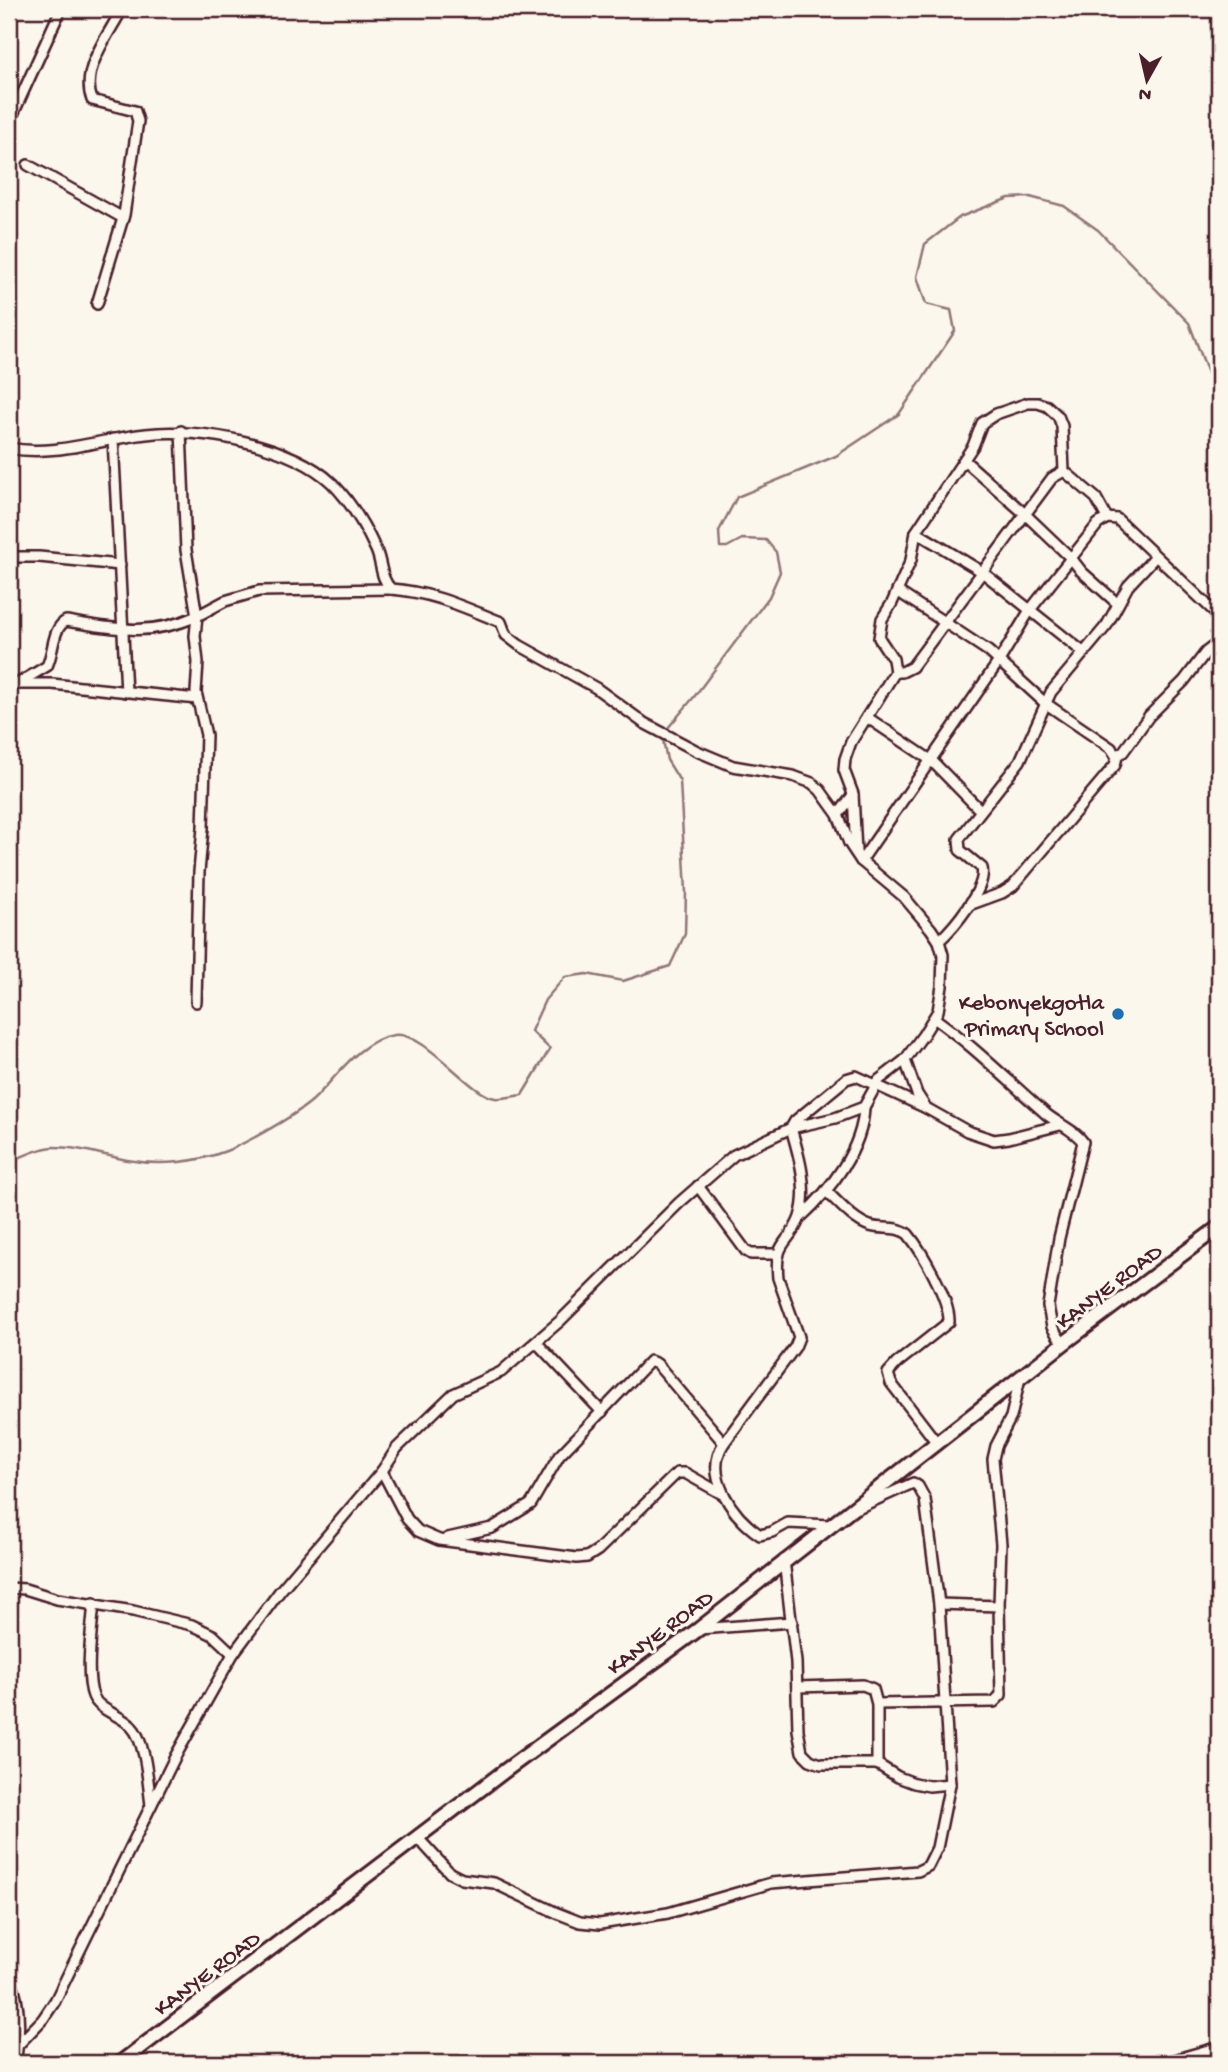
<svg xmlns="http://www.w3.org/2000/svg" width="1228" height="2072" font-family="'Gochi Hand',sans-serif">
  <rect width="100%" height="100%" fill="#fbf7ec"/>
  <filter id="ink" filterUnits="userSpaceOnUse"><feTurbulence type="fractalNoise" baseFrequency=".0143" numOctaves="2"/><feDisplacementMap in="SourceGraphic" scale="14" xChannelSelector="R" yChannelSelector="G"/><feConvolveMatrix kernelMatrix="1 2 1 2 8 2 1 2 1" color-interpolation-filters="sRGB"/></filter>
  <g filter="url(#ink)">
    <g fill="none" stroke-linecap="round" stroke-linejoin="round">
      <path stroke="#907477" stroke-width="2.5" d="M 9,1162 C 22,1157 40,1147 54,1147 C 79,1147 103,1155 127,1160 C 159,1166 195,1163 226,1151 C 247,1143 296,1115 313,1100 C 336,1078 359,1040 394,1035 C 424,1030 470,1095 495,1098 C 503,1099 514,1096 522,1095 L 550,1049 L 531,1031 L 545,1000 L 565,977 L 587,974 L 623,981 L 670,966 L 685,934 L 686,892 L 680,781 L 667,760 L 662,735 L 694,697 L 769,597 L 780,572 L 776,552 L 766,540 L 742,539 L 727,547 L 720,547 L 719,531 L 737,497 L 836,456 L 899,414 L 955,331 L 951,310 L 926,304 L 917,277 L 925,244 L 960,217 L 1009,198 L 1030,197 L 1064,206 L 1098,230 L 1189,323 L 1219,402"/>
      <defs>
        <g id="street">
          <polyline points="9,123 61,9"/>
          <polyline points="28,165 123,218"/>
          <path d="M 97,304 L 124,215 L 138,121 L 135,111 L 92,100 C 80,69 109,35 122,9"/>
          <polyline points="113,439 126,692"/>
          <path d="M 9,448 C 54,457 101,439 146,434 C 200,427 292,445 332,483 C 350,501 365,526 376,550 C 382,563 380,578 391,589 C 432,592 463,607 501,622 L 506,635 L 519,645 L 596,688 L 644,723 L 697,751 L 733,766 L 793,776 L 812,783 L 820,790 L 838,815 L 849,843 L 861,861 L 904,897 L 931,929 L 939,941 L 943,955 L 942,986 L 938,1011 L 923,1035 L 905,1060 L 879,1080 L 864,1107 L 835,1118 L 791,1128 L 734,1155 L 679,1203 L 560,1321 L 501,1372 L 453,1394 L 397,1448 L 382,1471 L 280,1591 L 233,1654 L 175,1757 L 55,2001 L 43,2019 L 19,2044"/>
          <polyline points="964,460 1025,514 1071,558 1082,572 1118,604"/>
          <polyline points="916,532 981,571 1083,652"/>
          <polyline points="9,557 39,557 120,565"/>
          <polyline points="897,591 988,651 1045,703 1111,748 1117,757 1115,765 1013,886 1002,893 969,905"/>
          <polyline points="895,672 902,672 912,667 1052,478 1064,471"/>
          <polyline points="9,681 17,684 52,684 197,699"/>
          <path d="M 17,684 L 47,666 C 54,652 52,628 66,621 C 116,629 150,637 197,616 L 186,550 L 181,431"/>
          <polyline points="868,718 932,761 980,810"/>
          <polyline points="1117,755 1123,752 1149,716 1184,681 1206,652 1219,642"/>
          <polyline points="838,815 853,795"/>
          <polyline points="856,852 853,794 844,770 845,759 851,742 895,672 893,659 879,638 882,619 892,603 911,560 916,532 973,446 982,423 996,414 1028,403 1038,403 1047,406 1058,416 1062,426 1064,471 1096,498 1107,518"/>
          <polyline points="861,861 999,661 1030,610 1098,524 1107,518 1117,519 1219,616"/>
          <path d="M 939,941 C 954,927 987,888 982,868 L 960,850 L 959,839 L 1020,761 L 1051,692 L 1107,625 L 1128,586 L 1155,557"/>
          <polyline points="196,1002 199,872 203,828 206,735 196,692 198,662 195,636 197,616 225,601 259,591 391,589"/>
          <path d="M 934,1018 C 974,1046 1008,1081 1045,1113 C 1056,1123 1075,1130 1083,1142 L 1059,1238 L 1048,1306 L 1052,1327 L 1063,1344"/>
          <polyline points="905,1060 917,1094 926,1108"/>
          <polyline points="698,1186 746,1251 751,1254 777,1254"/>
          <path d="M 826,1191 C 839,1203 853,1220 870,1226 C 883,1230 896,1225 908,1234 C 922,1251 950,1300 949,1322 L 897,1363 L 888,1373 L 891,1383 L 937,1443"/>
          <path d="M 801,1217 C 830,1190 863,1149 864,1107"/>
          <polyline points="536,1342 602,1412"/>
          <polyline points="382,1471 407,1519 418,1531 439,1540 577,1558 587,1557 598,1550 677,1473 685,1473 724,1495"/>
          <path d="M 830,1525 L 788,1523 L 772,1532 L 760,1535 C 732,1516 703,1475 724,1443 L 795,1347 L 799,1337 L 778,1278 C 774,1239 790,1245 800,1217 C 809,1189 799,1155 791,1128 L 795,1121 L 846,1079 L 856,1076 L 926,1108 L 967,1131 L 994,1140 L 1009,1138 L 1060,1125"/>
          <polyline points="448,1538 492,1528 531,1504 559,1456 650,1361 657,1364 724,1443"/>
          <polyline points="784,1560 796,1662 798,1730 802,1752 810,1760 821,1764 877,1764 898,1777 914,1783 929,1786 950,1784"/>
          <polyline points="9,1588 25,1589 57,1599 133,1611 192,1625 213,1635 233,1654"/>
          <path d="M 94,1603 C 92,1626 85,1676 93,1696 C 99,1711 121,1715 131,1726 C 146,1741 148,1784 151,1805"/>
          <polyline points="939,1604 999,1606"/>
          <polyline points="699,1629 792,1622"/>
          <polyline points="797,1687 863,1685 873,1689 877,1704 877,1764"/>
          <polyline points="877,1704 994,1702 1001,1695 999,1606 1001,1544 993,1459 996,1446 1011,1417 1020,1378"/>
          <polyline points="417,1837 450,1873 462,1879 494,1883 557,1913 580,1922 600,1924 668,1913 771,1883 918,1871 928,1866 937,1848 950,1784 939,1604 925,1499 918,1486 913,1483 858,1508"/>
          <path d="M 9,1976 C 21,2002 20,2035 15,2063"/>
          <polyline points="1163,2063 1219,2047"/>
        </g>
        <polyline id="secondary" points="120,2063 506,1770 699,1629 1063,1344 1219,1227"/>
      </defs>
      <use href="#street" stroke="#4a1f2b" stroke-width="14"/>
      <use href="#secondary" stroke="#4a1f2b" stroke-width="18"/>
      <use href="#street" stroke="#fbf7ec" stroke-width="9"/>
      <use href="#secondary" stroke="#fbf7ec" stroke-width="12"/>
    </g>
  </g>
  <circle fill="#1f6fb2" stroke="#fbf7ec" stroke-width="2.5" cx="1118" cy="1014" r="7"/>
  <g text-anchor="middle" stroke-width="6" stroke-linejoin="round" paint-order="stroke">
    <g font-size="23" fill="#4a1f2b" stroke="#fbf7ec" text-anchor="end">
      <text x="1104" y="1009">Kebonyekgotla<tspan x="1104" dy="26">Primary School</tspan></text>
    </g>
    <g font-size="23" fill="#4a1f2b" stroke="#fbf7ec">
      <text transform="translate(1108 1285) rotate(-37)" y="8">KANYE ROAD</text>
      <text transform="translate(659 1631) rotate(-37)" y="8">KANYE ROAD</text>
      <text transform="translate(206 1972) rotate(-37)" y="8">KANYE ROAD</text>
    </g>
  </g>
  <rect width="1228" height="2072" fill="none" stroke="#fbf7ec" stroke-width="35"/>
  <rect x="18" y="18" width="1193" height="2037" fill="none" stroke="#4a1f2b" stroke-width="2.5" filter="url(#ink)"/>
  <g transform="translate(1147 80) rotate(188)" stroke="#fbf7ec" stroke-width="5" paint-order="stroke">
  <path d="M0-5L12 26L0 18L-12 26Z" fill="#4a1f2b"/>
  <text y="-10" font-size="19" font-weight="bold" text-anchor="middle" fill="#4a1f2b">N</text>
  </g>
</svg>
